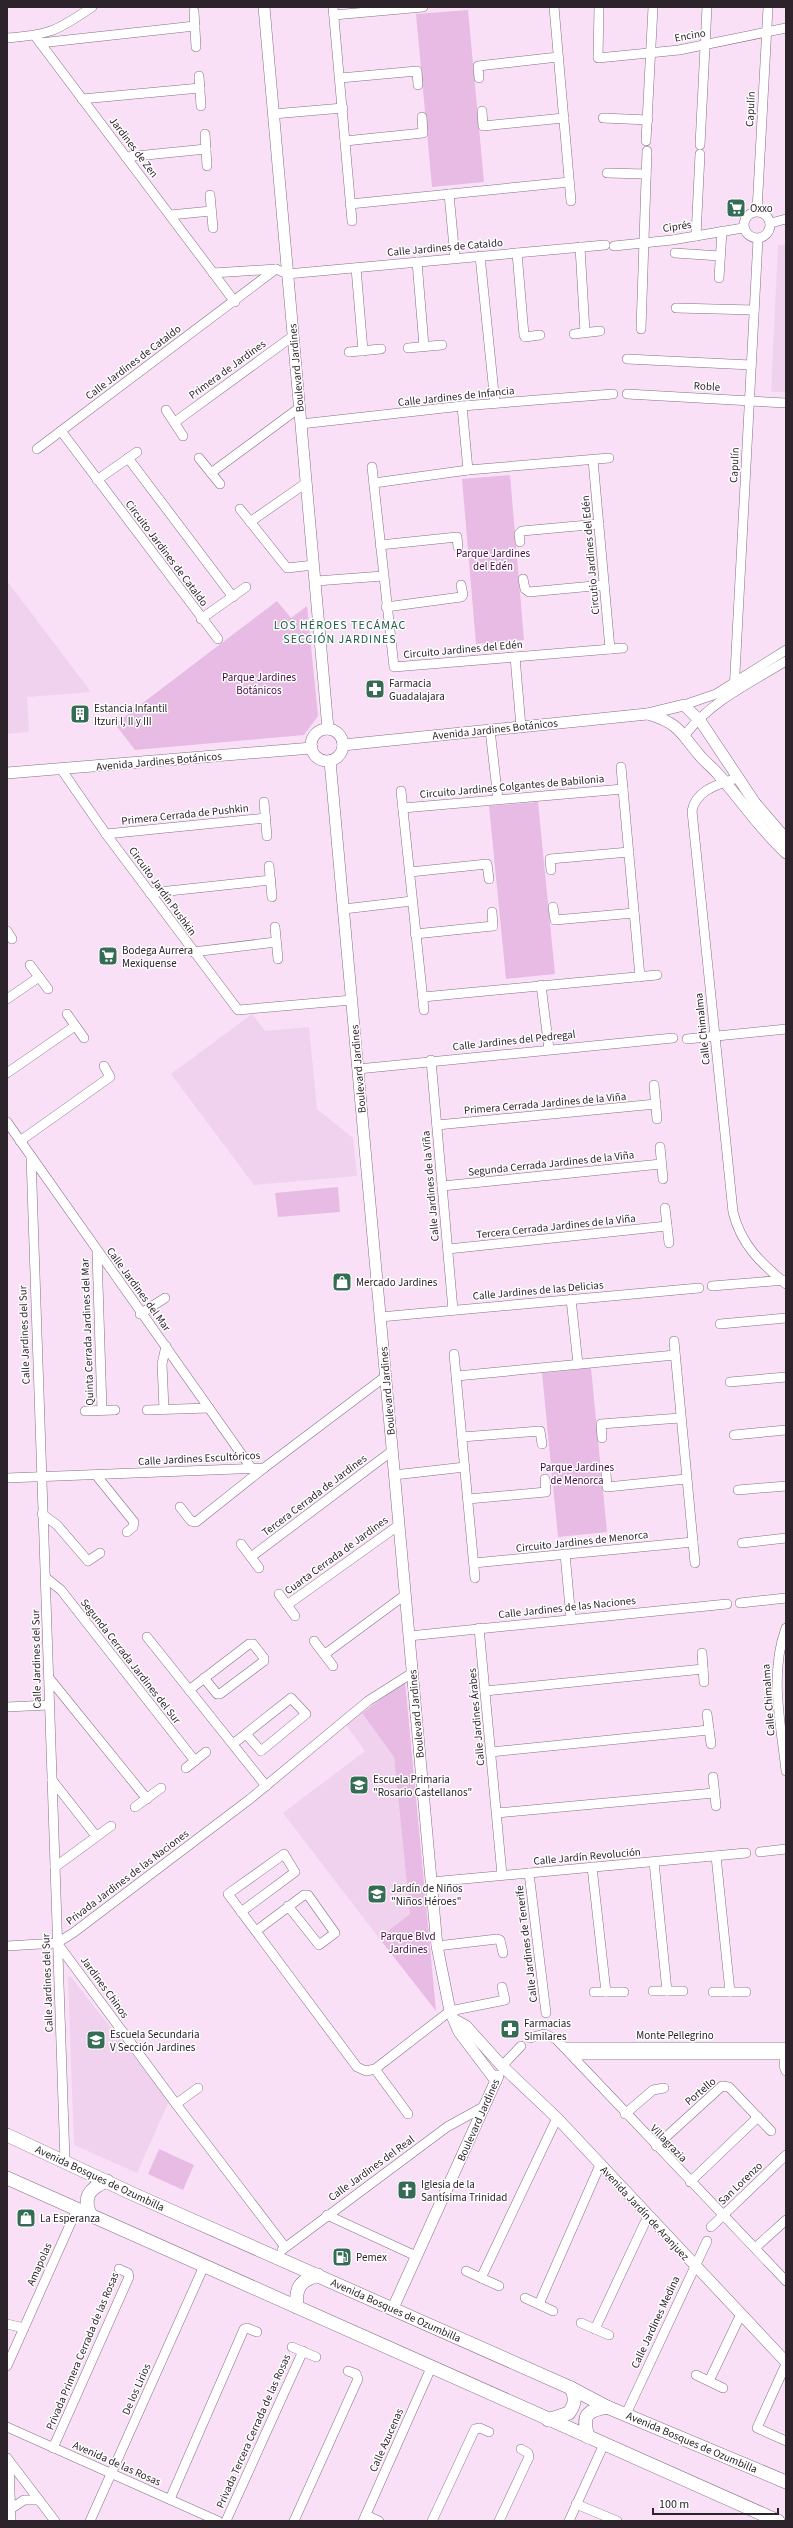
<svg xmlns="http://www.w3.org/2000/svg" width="793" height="2528" font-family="'Source Sans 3',sans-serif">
  <rect width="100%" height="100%" fill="#f9e0f7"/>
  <g fill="#f0d2ee">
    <polygon points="778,245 786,245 786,392 771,392"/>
    <polygon points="7,581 91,692 27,697 29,732 7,734"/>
    <polygon points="252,1014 265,1031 309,1027 317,1109 353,1138 357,1176 254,1185 171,1074"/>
    <polygon points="362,1713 394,1757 410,1914 379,1938 283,1813 365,1751 346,1725"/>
    <polygon points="70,1976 169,2101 137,2173 74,2145 68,1978"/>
  </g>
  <g fill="#e7bbe4">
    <polygon points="468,10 484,182 432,187 416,14"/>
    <polygon points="510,475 524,640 476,644 462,479"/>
    <polygon points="277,601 291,618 307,606 318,716 304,735 135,750 115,724"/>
    <polygon points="538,802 555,974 506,979 489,806"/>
    <polygon points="338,1187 340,1212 278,1217 275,1193"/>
    <polygon points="591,1368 607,1532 558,1537 542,1373"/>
    <polygon points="405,1681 436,2011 379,1938 410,1914 394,1757 362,1713"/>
    <polygon points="159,2149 194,2165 183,2190 148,2174"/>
  </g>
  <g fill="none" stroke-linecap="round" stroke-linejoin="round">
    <defs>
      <g id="minor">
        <polyline points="333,7 352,221"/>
        <polyline points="554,7 571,201"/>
        <polyline points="599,7 598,58 679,50 786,28"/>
        <polyline points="194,11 196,47"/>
        <polyline points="334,15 423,7"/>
        <polyline points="35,36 235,302"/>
        <path d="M 7,38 C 49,35 57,31 92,7"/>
        <polyline points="40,43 195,26"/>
        <polyline points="199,76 201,106"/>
        <polyline points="340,78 417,71 418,85"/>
        <polyline points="479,78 478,66 558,57"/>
        <polyline points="82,99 200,88"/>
        <polyline points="482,111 483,126 564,118"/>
        <polyline points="273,114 343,108"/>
        <polyline points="603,118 648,120"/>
        <polyline points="205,134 207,166"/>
        <polyline points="345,141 423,133 422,117"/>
        <polyline points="646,141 653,7"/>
        <polyline points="700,145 707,7"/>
        <polyline points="126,157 206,149"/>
        <polyline points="607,173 646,174"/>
        <polyline points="449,194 455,258"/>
        <polyline points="210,195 213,228"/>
        <polyline points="350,204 569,182"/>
        <polyline points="757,211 768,7"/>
        <circle cx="757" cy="225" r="13"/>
        <polyline points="170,215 211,211"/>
        <polyline points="771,223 786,219"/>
        <polyline points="696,236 700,154"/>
        <polyline points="614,246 672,240 743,228"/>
        <polyline points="580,247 585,332"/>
        <polyline points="517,253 524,335 525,337 540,335"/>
        <polyline points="675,253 720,256"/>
        <polyline points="480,256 495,403"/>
        <polyline points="417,262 424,346"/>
        <polyline points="356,268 363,351"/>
        <polyline points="213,273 276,269 287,274 605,245"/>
        <polyline points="719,278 722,231"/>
        <polyline points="676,308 754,310"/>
        <polyline points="641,329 647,151"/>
        <polyline points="574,334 600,331"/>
        <polyline points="408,348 442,345"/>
        <polyline points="349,352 381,349"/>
        <polyline points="627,359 751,365"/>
        <polyline points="627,394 786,403"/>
        <polyline points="462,406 468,470"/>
        <polyline points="166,410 183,436"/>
        <polyline points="175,422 293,336"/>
        <polyline points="301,424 462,406 613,394"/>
        <polyline points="61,431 218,639"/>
        <polyline points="37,449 276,269"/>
        <polyline points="128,458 233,597"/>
        <polyline points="199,458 220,484"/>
        <polyline points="593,460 610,649"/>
        <polyline points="372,467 394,667 623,648"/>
        <polyline points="211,473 299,408"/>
        <polyline points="97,480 137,452"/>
        <polyline points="374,483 468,470 609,458"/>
        <polyline points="240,509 287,568 314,565"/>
        <polyline points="250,522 306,483"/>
        <polyline points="520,542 519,534 522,531 599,524"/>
        <polyline points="380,545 457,537 458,547"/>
        <polyline points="523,579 525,589 529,592 604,585"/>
        <polyline points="316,581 383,576"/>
        <polyline points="386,607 461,597 463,595 461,585"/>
        <polyline points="201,619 246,587"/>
        <polyline points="515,657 521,727"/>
        <polyline points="734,692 758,239"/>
        <polyline points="684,705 716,694 786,650"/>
        <polyline points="490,730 498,799"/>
        <path d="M 685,735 C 711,701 750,683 786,661"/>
        <polyline points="621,767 640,977"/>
        <polyline points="61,769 106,834 238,1010 352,1000"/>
        <path d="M 737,778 C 720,784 696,789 692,811 L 733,1212 C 741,1245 761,1263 786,1284"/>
        <polyline points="401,791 424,1010"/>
        <polyline points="264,802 267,836"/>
        <polyline points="403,808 623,789"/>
        <polyline points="106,834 266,818"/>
        <polyline points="269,866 272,897"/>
        <polyline points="551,870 550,859 629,852"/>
        <polyline points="410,872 487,864 489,879"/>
        <polyline points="150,893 271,880"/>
        <polyline points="553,907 555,920 634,913"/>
        <polyline points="344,909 412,901"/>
        <polyline points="275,927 278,959"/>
        <polyline points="7,931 12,939"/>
        <polyline points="415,934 493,926 492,912"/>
        <polyline points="193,952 276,942"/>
        <polyline points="30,965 48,989"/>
        <polyline points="541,985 549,1049"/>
        <polyline points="423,997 657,975"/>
        <polyline points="7,999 39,977"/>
        <polyline points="67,1014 84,1038"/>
        <polyline points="687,1039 786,1029"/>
        <polyline points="431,1060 453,1310"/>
        <polyline points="358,1069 673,1038"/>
        <polyline points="7,1073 75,1026"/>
        <polyline points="654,1085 657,1119"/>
        <polyline points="7,1122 252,1469"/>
        <polyline points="437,1125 656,1104"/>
        <polyline points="20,1141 110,1077 104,1066"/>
        <polyline points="660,1147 663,1179"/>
        <polyline points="31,1156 65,2161"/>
        <polyline points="442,1186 661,1164"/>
        <polyline points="665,1208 669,1243"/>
        <polyline points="448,1249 667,1226"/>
        <polyline points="97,1252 102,1410"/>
        <polyline points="712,1286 785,1280"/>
        <polyline points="571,1299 578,1364"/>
        <polyline points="140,1314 165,1298"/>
        <polyline points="380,1317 699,1288"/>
        <polyline points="720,1324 786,1318"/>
        <polyline points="674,1341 695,1563"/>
        <polyline points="454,1354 475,1578"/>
        <polyline points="457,1376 675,1355"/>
        <polyline points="730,1382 786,1377"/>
        <polyline points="164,1409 162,1364 166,1346"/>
        <polyline points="147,1410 209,1408"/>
        <polyline points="85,1411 115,1410"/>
        <polyline points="734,1435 786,1430"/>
        <polyline points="462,1437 540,1431 542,1444"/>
        <polyline points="602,1438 601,1424 680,1418"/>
        <polyline points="606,1473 607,1487 686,1479"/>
        <polyline points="96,1475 134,1522 133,1527 127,1532"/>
        <polyline points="394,1475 465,1467"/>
        <polyline points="7,1478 264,1468 386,1376"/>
        <polyline points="738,1490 786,1486"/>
        <polyline points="468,1499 546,1492 545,1479"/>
        <polyline points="180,1507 191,1521 196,1522 264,1468"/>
        <polyline points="42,1514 57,1525 88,1561 100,1553"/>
        <polyline points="742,1543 786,1538"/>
        <polyline points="241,1544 259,1568"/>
        <polyline points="565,1554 571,1619"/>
        <polyline points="251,1557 392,1451"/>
        <polyline points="474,1563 693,1542"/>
        <polyline points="46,1578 61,1590 195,1761"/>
        <polyline points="279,1594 295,1616"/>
        <polyline points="740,1603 786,1598"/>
        <polyline points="287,1605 399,1525"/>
        <polyline points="479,1628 502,1875"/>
        <path d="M 786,1628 C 769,1673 781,1725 786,1771"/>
        <polyline points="409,1636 727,1604"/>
        <polyline points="147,1637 266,1786"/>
        <polyline points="314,1641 333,1666"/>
        <polyline points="702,1653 704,1682"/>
        <polyline points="325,1654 405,1595"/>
        <polyline points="49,1678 147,1799"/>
        <polyline points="189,1690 249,1644 253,1644 264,1658 264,1661 220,1694 217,1694 204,1678"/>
        <polyline points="485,1691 703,1669"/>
        <polyline points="7,1707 49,1705"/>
        <polyline points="707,1714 711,1744"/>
        <polyline points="233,1744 291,1698 306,1714 261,1751 246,1734"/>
        <polyline points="491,1752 709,1730"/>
        <polyline points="186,1768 206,1752"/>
        <polyline points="713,1777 716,1806"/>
        <polyline points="52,1780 96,1836"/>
        <polyline points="135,1807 161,1788"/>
        <polyline points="497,1813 714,1793"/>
        <polyline points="760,1852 786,1849"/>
        <polyline points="716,1856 730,1992"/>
        <polyline points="654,1862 667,1991"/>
        <polyline points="55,1867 111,1826"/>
        <polyline points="592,1867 606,1992"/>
        <polyline points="529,1873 546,2013"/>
        <polyline points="431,1882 746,1853"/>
        <polyline points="241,1912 295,1872 284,1854 228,1894 357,2067 366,2071 375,2069 450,2011 505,2000 502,1987"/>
        <polyline points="256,1931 304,1895 308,1895 335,1933 319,1945 288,1906"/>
        <polyline points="57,1943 176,2104 285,2247"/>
        <polyline points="7,1946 57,1943 73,1933 250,1799 368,1701 412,1673"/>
        <polyline points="437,1946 497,1939 500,1940 503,1953"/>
        <polyline points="653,1991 683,1991"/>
        <polyline points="594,1992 624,1992"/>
        <polyline points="713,1992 746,1992"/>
        <polyline points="530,2038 544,2034 556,2039 786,2281"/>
        <polyline points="564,2047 786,2047"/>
        <polyline points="786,2049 784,2066 786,2071"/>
        <polyline points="572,2055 786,2055"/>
        <polyline points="502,2066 521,2046"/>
        <polyline points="375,2069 408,2114"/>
        <polyline points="176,2104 198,2088"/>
        <polyline points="625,2114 653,2090 664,2088"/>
        <polyline points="656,2146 722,2086 729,2087 771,2131"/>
        <polyline points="690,2182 758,2117"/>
        <polyline points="327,2215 416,2256"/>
        <polyline points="711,2227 786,2155"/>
        <polyline points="755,2248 786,2220"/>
        <polyline points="282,2250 447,2127 485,2106"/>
        <polyline points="466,2271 499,2286"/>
        <polyline points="481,2278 557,2118"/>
        <polyline points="525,2298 553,2311"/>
        <polyline points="539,2304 600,2165"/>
        <polyline points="581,2323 609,2335"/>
        <polyline points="7,2324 24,2328"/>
        <polyline points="595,2329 648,2216"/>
        <polyline points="292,2347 316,2357"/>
        <polyline points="786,2364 757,2428 786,2441"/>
        <polyline points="7,2366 77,2209"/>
        <polyline points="696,2375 723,2388"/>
        <polyline points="709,2381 741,2314"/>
        <polyline points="626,2414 707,2241"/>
        <polyline points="7,2427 218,2521"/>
        <polyline points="53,2448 129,2277 128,2273 119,2269"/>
        <polyline points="7,2458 55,2521"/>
        <polyline points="170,2499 244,2329 247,2328 257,2332"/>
        <polyline points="576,2504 617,2521"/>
        <polyline points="9,2510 24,2500 39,2500"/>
        <polyline points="366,2515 379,2521"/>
        <polyline points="90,2521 204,2266"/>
        <polyline points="226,2521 303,2351"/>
        <polyline points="294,2521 358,2379 356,2374 348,2371"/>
        <polyline points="363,2521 431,2368"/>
        <polyline points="432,2521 475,2429 480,2428 489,2432"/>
        <polyline points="499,2521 529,2457 528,2453 521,2449"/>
        <polyline points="569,2521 604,2444"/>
      </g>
      <g id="tertiary">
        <polyline points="264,7 328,729"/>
        <path d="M 648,714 C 681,724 680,733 701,757 C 706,763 713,768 718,774 C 741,800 760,829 786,853"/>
        <circle cx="327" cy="745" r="16"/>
        <polyline points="343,745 647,714 684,705 701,722 755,803 786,839"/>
        <polyline points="330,761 437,1946 450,2011 459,2032 496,2081"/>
        <polyline points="7,773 312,748"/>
        <polyline points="455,2020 466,2026 502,2066 557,2118 786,2362"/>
        <polyline points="393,2308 498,2076"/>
      </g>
      <g id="secondary">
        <polyline points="7,2135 133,2194 571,2388 607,2407 786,2482"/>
        <polyline points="7,2178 778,2521"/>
        <path d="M 91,2216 C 82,2198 89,2188 107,2181"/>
        <path d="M 297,2307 C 295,2287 300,2281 318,2275"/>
        <path d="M 548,2420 L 569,2413 C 575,2404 576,2398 571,2388"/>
        <path d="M 588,2437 C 582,2415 586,2411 607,2407"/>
        <polyline points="7,2463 9,2521"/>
      </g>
    </defs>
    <use href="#minor" stroke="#857084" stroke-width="10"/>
    <use href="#tertiary" stroke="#857084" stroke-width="12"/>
    <use href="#secondary" stroke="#857084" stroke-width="14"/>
    <use href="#minor" stroke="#fff" stroke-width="9"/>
    <use href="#tertiary" stroke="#fff" stroke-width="11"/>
    <use href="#secondary" stroke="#fff" stroke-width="13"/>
  </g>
  <defs>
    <symbol id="supermarket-square" viewBox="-11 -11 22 22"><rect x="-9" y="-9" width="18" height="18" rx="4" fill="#356d54" stroke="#fff"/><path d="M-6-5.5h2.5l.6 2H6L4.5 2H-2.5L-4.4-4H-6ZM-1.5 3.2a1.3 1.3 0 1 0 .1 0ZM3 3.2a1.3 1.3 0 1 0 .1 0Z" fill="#fff"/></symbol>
    <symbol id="pharmacy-square" viewBox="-11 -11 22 22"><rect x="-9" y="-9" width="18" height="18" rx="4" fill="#356d54" stroke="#fff"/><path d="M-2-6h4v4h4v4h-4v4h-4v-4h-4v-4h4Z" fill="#fff"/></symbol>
    <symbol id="building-square" viewBox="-11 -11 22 22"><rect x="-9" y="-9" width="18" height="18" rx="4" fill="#356d54" stroke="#fff"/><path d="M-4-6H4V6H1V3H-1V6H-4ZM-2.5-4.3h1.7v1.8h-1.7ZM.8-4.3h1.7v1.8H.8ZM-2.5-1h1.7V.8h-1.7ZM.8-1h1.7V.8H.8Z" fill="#fff"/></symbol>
    <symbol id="shop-square" viewBox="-11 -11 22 22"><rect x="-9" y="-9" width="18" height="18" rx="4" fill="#356d54" stroke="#fff"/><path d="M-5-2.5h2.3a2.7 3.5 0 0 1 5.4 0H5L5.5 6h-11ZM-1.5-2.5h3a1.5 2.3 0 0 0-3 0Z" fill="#fff"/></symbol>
    <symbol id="school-square" viewBox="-11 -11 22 22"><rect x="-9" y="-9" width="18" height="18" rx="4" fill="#356d54" stroke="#fff"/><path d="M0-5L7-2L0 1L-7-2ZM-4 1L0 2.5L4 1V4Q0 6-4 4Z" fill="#fff"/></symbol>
    <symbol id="church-square" viewBox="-11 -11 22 22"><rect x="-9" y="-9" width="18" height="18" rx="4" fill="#356d54" stroke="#fff"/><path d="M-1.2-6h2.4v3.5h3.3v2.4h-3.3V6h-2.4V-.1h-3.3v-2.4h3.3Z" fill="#fff"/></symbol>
    <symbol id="fuel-square" viewBox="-11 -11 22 22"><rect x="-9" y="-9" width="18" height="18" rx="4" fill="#356d54" stroke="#fff"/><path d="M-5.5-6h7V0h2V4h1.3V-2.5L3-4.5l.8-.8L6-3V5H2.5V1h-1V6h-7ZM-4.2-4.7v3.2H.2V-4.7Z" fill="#fff"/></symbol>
  </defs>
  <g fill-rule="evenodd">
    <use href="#supermarket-square" x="725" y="197" width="22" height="22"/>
    <use href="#pharmacy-square" x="364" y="678" width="22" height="22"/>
    <use href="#building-square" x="69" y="703" width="22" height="22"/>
    <use href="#supermarket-square" x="97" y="945" width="22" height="22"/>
    <use href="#shop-square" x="331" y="1271" width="22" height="22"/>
    <use href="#school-square" x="348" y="1774" width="22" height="22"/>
    <use href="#school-square" x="366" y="1883" width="22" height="22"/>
    <use href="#pharmacy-square" x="499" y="2018" width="22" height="22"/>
    <use href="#school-square" x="85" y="2029" width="22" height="22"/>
    <use href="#church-square" x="396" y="2179" width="22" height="22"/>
    <use href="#shop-square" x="15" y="2207" width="22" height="22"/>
    <use href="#fuel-square" x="331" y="2246" width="22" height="22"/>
  </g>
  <g text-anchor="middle" stroke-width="3" stroke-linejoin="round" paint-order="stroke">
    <g font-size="11" fill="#2c232b" stroke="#fff">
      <text transform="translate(690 35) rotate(-10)" y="4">Encino</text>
      <text transform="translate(750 109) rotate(-87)" y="4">Capulín</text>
      <text transform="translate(134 147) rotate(53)" y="4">Jardines de Zen</text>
      <text transform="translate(677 226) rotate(-8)" y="4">Ciprés</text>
      <text transform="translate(445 247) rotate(-5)" y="4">Calle Jardines de Cataldo</text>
      <text transform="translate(133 362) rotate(-37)" y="4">Calle Jardines de Cataldo</text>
      <text transform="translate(296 368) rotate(-95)" y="4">Boulevard Jardines</text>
      <text transform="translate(227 369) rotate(-36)" y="4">Primera de Jardines</text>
      <text transform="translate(707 386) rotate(3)" y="4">Roble</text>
      <text transform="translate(456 396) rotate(-6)" y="4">Calle Jardines de Infancia</text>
      <text transform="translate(734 465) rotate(-87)" y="4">Capulín</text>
      <text transform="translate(167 553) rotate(53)" y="4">Circuito Jardines de Cataldo</text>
      <text transform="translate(590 555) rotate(-95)" y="4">Circutio Jardines del Edén</text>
      <text transform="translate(463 649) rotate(-5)" y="4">Circuito Jardines del Edén</text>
      <text transform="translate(495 729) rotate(-6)" y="4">Avenida Jardines Botánicos</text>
      <text transform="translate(159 761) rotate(-5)" y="4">Avenida Jardines Botánicos</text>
      <text transform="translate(512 786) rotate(-5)" y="4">Circuito Jardines Colgantes de Babilonia</text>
      <text transform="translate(185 814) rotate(-6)" y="4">Primera Cerrada de Pushkin</text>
      <text transform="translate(163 891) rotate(54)" y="4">Circuito Jardín Pushkin</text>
      <text transform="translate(702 1029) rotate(-96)" y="4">Calle Chimalma</text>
      <text transform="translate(514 1040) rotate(-6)" y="4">Calle Jardines del Pedregal</text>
      <text transform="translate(358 1069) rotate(-95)" y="4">Boulevard Jardines</text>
      <text transform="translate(545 1103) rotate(-5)" y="4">Primera Cerrada Jardines de la Viña</text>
      <text transform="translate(551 1163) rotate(-6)" y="4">Segunda Cerrada Jardines de la Viña</text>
      <text transform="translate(430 1186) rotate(-95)" y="4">Calle Jardines de la Viña</text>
      <text transform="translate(556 1226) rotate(-6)" y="4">Tercera Cerrada Jardines de la Viña</text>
      <text transform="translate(139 1289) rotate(54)" y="4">Calle Jardines del Mar</text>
      <text transform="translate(538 1290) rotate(-5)" y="4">Calle Jardines de las Delicias</text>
      <text transform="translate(87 1332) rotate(-92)" y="4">Quinta Cerrada Jardines del Mar</text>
      <text transform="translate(24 1335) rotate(-92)" y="4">Calle Jardines del Sur</text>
      <text transform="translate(387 1391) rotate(-95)" y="4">Boulevard Jardines</text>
      <text transform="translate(199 1458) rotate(-3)" y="4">Calle Jardines Escultóricos</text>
      <text transform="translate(314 1495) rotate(-37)" y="4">Tercera Cerrada de Jardines</text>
      <text transform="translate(582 1541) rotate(-6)" y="4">Circuito Jardines de Menorca</text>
      <text transform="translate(336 1555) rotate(-36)" y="4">Cuarta Cerrada de Jardines</text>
      <text transform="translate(567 1607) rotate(-6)" y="4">Calle Jardines de las Naciones</text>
      <text transform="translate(36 1659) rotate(-91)" y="4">Calle Jardines del Sur</text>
      <text transform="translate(131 1661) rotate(52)" y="4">Segunda Cerrada Jardines del Sur</text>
      <text transform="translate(768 1700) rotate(-94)" y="4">Calle Chimalma</text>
      <text transform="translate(416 1714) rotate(-95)" y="4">Boulevard Jardines</text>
      <text transform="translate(476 1717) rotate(-95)" y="4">Calle Jardines Árabes</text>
      <text transform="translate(587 1856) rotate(-5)" y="4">Calle Jardín Revolución</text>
      <text transform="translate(127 1877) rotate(-37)" y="4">Privada Jardines de las Naciones</text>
      <text transform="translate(526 1944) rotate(-97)" y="4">Calle Jardines de Tenerife</text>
      <text transform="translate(47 1983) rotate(-92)" y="4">Calle Jardines del Sur</text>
      <text transform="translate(105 1987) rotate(54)" y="4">Jardines Chinos</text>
      <text x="675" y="2039">Monte Pellegrino</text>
      <text transform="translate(700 2091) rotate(-40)" y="4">Portello</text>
      <text transform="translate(478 2120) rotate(-66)" y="4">Boulevard Jardines</text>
      <text transform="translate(669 2143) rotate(46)" y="4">Villagrazia</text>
      <text transform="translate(371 2168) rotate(-36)" y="4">Calle Jardines del Real</text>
      <text transform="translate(100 2178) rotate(25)" y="4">Avenida Bosques de Ozumbilla</text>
      <text transform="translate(740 2183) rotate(-44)" y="4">San Lorenzo</text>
      <text transform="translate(645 2213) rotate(47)" y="4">Avenida Jardín de Aranjuez</text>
      <text transform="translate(39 2264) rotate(-66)" y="4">Amapolas</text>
      <text transform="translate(396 2310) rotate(24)" y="4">Avenida Bosques de Ozumbilla</text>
      <text transform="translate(655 2322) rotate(-65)" y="4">Calle Jardines Medina</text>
      <text transform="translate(82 2351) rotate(-67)" y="4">Privada Primera Cerrada de las Rosas</text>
      <text transform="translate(136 2389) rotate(-66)" y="4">De los Lirios</text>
      <text transform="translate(253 2431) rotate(-66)" y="4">Privada Tercera Cerrada de las Rosas</text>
      <text transform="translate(386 2440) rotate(-66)" y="4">Calle Azucenas</text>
      <text transform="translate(692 2442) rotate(23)" y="4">Avenida Bosques de Ozumbilla</text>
      <text transform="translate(117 2463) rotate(24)" y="4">Avenida de las Rosas</text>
    </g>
    <g font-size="11" fill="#2c232b" stroke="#fff" text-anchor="start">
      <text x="750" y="212">Oxxo</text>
      <text x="389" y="687">Farmacia<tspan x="389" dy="13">Guadalajara</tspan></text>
      <text x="94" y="712">Estancia Infantil<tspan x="94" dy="13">Itzuri I, II y III</tspan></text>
      <text x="122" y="954">Bodega Aurrera<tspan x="122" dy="13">Mexiquense</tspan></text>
      <text x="356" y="1286">Mercado Jardines</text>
      <text x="373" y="1783">Escuela Primaria<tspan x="373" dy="13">"Rosario Castellanos"</tspan></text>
      <text x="391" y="1892">Jardín de Niños<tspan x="391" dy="13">"Niños Héroes"</tspan></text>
      <text x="524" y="2027">Farmacias<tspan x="524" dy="13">Similares</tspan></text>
      <text x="110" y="2038">Escuela Secundaria<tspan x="110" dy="13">V Sección Jardines</tspan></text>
      <text x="421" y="2188">Iglesia de la<tspan x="421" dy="13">Santísima Trinidad</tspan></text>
      <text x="40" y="2222">La Esperanza</text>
      <text x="356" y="2261">Pemex</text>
    </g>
    <g font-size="11" fill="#460845" stroke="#fff">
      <text x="493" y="557">Parque Jardines<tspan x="493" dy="13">del Edén</tspan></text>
      <text x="259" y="681">Parque Jardines<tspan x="259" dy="13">Botánicos</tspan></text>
      <text x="577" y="1471">Parque Jardines<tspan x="577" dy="13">de Menorca</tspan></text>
      <text x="408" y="1940">Parque Blvd<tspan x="408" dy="13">Jardines</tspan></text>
    </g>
    <g font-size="12" letter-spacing="1" fill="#195c42" stroke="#fff">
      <text x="340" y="629">LOS HÉROES TECÁMAC<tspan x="340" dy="14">SECCIÓN JARDINES</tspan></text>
    </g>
  </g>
  <rect width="793" height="2528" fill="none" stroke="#2c232b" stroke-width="16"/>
  <path d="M653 2508v6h125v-6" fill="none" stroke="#2c232b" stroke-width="2"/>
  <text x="659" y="2508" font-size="12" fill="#2c232b" stroke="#ffffff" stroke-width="3" paint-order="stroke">100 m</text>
</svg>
